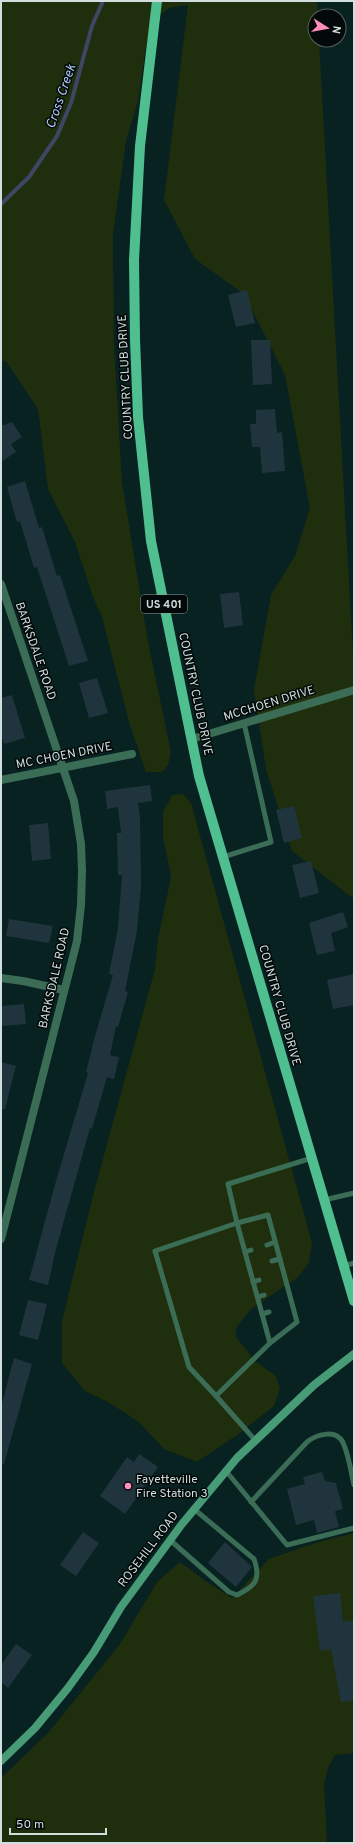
<svg xmlns="http://www.w3.org/2000/svg" width="355" height="1844" font-family="Overpass,sans-serif">
  <rect width="100%" height="100%" fill="#082121"/>
  <g fill="#1f2f0d">
    <polygon points="1,1 317,1 318,16 315,16 315,40 319,40 354,673 354,899 292,851 266,769 254,690 271,595 295,556 310,508 285,375 244,294 195,259 164,200 188,5 169,8 157,17 150,29 146,47 138,101 126,141 113,234 114,343 122,482 148,642 171,752 168,765 162,772 146,772 129,722 102,617 93,597 75,542 48,489 38,409 6,361 1,361"/>
    <polygon points="183,794 191,803 312,1243 309,1263 297,1278 251,1309 236,1328 236,1337 255,1361 276,1376 280,1389 274,1406 237,1435 197,1462 164,1449 139,1422 108,1402 85,1391 62,1363 62,1321 95,1188 155,969 158,939 171,877 163,836 163,812 172,795"/>
    <polygon points="354,1533 354,1753 335,1755 328,1768 324,1785 327,1843 1,1843 1,1778 48,1733 120,1644 157,1582 180,1562 207,1582 232,1598 269,1559 315,1543"/>
  </g>
  <g fill="none" stroke-linecap="round" stroke-linejoin="round">
    <polyline stroke="#3e4662" stroke-width="4" points="1,204 29,177 57,136 71,103 92,26 103,1"/>
  </g>
  <g fill="#20343d">
    <polygon points="247,290 255,323 236,327 228,295"/>
    <polygon points="251,340 270,340 272,384 253,385"/>
    <polygon points="275,409 277,433 282,432 285,471 262,473 260,447 252,447 250,424 256,424 256,410"/>
    <polygon points="12,422 22,437 11,444 16,452 1,462 1,426"/>
    <polygon points="25,481 39,528 42,527 57,576 60,575 88,661 69,666 37,567 34,568 20,521 17,522 7,487"/>
    <polygon points="239,592 243,625 224,628 220,594"/>
    <polygon points="97,678 108,713 89,718 79,683"/>
    <polygon points="12,695 25,738 4,744 1,733 1,698"/>
    <polygon points="150,785 152,801 138,803 140,817 141,887 137,931 125,991 128,992 118,1027 116,1026 110,1055 119,1057 114,1079 107,1077 92,1129 90,1128 56,1249 48,1285 29,1280 56,1181 88,1073 86,1072 95,1036 113,975 109,974 118,928 122,875 118,875 117,833 121,833 118,807 107,809 105,791"/>
    <polygon points="294,806 302,838 284,843 276,810"/>
    <polygon points="48,823 51,859 32,861 29,825"/>
    <polygon points="311,861 319,893 300,898 292,865"/>
    <polygon points="343,912 348,927 331,933 335,951 317,955 309,923"/>
    <polygon points="9,919 53,926 49,943 6,936"/>
    <polygon points="354,974 354,1005 333,1009 327,980"/>
    <polygon points="24,1004 26,1024 1,1026 1,1006"/>
    <polygon points="1,1062 16,1066 5,1109 1,1109"/>
    <polygon points="28,1300 47,1304 38,1340 19,1335"/>
    <polygon points="14,1358 32,1364 4,1464 1,1463 1,1407"/>
    <polygon points="139,1454 158,1467 125,1514 100,1496 127,1457 134,1462"/>
    <polygon points="322,1472 325,1481 336,1483 343,1509 335,1511 339,1527 317,1533 314,1520 296,1525 287,1489 305,1484 303,1477"/>
    <polygon points="83,1532 99,1543 76,1576 60,1565"/>
    <polygon points="225,1542 252,1567 236,1587 208,1563"/>
    <polygon points="340,1593 343,1622 354,1620 354,1700 341,1702 331,1649 320,1651 313,1596"/>
    <polygon points="16,1644 32,1655 8,1688 1,1682 1,1665"/>
  </g>
  <g fill="none" stroke-linecap="round" stroke-linejoin="round">
    <g stroke="#3b6d56" stroke-width="5">
      <polyline points="223,857 271,842 244,723"/>
      <polyline points="324,1200 354,1193"/>
      <polyline points="267,1245 275,1242"/>
      <polyline points="245,1252 251,1250"/>
      <polyline points="272,1261 280,1259"/>
      <polyline points="344,1266 354,1263"/>
      <polyline points="253,1282 259,1280"/>
      <polyline points="258,1297 264,1295"/>
      <polyline points="262,1314 269,1312"/>
      <polyline points="216,1396 189,1367 155,1251 237,1223 268,1215 297,1322 270,1343"/>
      <polyline points="256,1441 216,1396 270,1343 237,1223 228,1184 312,1158"/>
      <polyline points="226,1471 287,1545 354,1528"/>
      <path d="M 251,1502 L 307,1442 C 317,1434 338,1428 344,1445 C 349,1457 351,1472 354,1485"/>
      <path d="M 170,1540 L 229,1592 L 237,1595 C 256,1586 261,1579 254,1559 L 194,1509"/>
    </g>
    <g stroke="#3b6d56" stroke-width="8">
      <polyline points="1,584 74,801 81,844 82,871 81,905 77,941 1,1239"/>
      <polyline points="192,739 354,690"/>
      <polyline points="1,780 132,754"/>
      <polyline points="1,978 23,981 64,990"/>
    </g>
    <polyline stroke="#489b77" stroke-width="8" points="1,1761 35,1728 68,1688 94,1652 121,1607 182,1524 237,1458 314,1385 354,1354"/>
    <polyline stroke="#4fbf90" stroke-width="10" points="157,1 140,146 134,260 135,339 138,417 151,541 199,776 354,1301"/>
  </g>
  <circle fill="#ff8eba" stroke="#020908" stroke-width="1.5" cx="128" cy="1486" r="4"/>
  <g text-anchor="middle" stroke-width="3" stroke-linejoin="round" paint-order="stroke">
    <rect fill="#020908" stroke="#929e9d" stroke-width="1" x="141" y="595" width="46" height="18" rx="3"/>
    <g font-size="11" font-weight="bold" fill="#d0dedd">
      <text x="164" y="608">US 401</text>
    </g>
    <g font-size="12" fill="#d0dedd" stroke="#020908">
      <text transform="translate(125 377) rotate(-93)" y="4">COUNTRY CLUB DRIVE</text>
      <text transform="translate(36 651) rotate(71)" y="4">BARKSDALE ROAD</text>
      <text transform="translate(196 694) rotate(78)" y="4">COUNTRY CLUB DRIVE</text>
      <text transform="translate(269 703) rotate(-17)" y="4">MCCHOEN DRIVE</text>
      <text transform="translate(64 755) rotate(-11)" y="4">MC CHOEN DRIVE</text>
      <text transform="translate(54 978) rotate(-77)" y="4">BARKSDALE ROAD</text>
      <text transform="translate(280 1005) rotate(74)" y="4">COUNTRY CLUB DRIVE</text>
      <text transform="translate(148 1549) rotate(-53)" y="4">ROSEHILL ROAD</text>
    </g>
    <g font-size="12" fill="#d0dedd" stroke="#020908" text-anchor="start">
      <text x="136" y="1483">Fayetteville<tspan x="136" dy="14">Fire Station 3</tspan></text>
    </g>
    <g font-size="13" font-style="italic" fill="#b0ccf8" stroke="#020908">
      <text transform="translate(60 96) rotate(-71)" y="5">Cross Creek</text>
    </g>
  </g>
  <rect width="355" height="1844" fill="none" stroke="#d0dedd" stroke-width="4"/>
  <g transform="translate(327 28) rotate(101)"><circle r="19" fill="#020908" stroke="#545e5d"/>
  <path d="M0-3L7 15L0 10L-7 15Z" fill="#ff8eba"/>
  <text y="-6" font-size="11" font-weight="bold" text-anchor="middle" fill="#d0dedd">N</text>
  </g>
  <path d="M10 1828v6h96v-6" fill="none" stroke="#d0dedd" stroke-width="2"/>
  <text x="16" y="1828" font-size="12" fill="#d0dedd" stroke="#020908" stroke-width="3" paint-order="stroke">50 m</text>
</svg>
